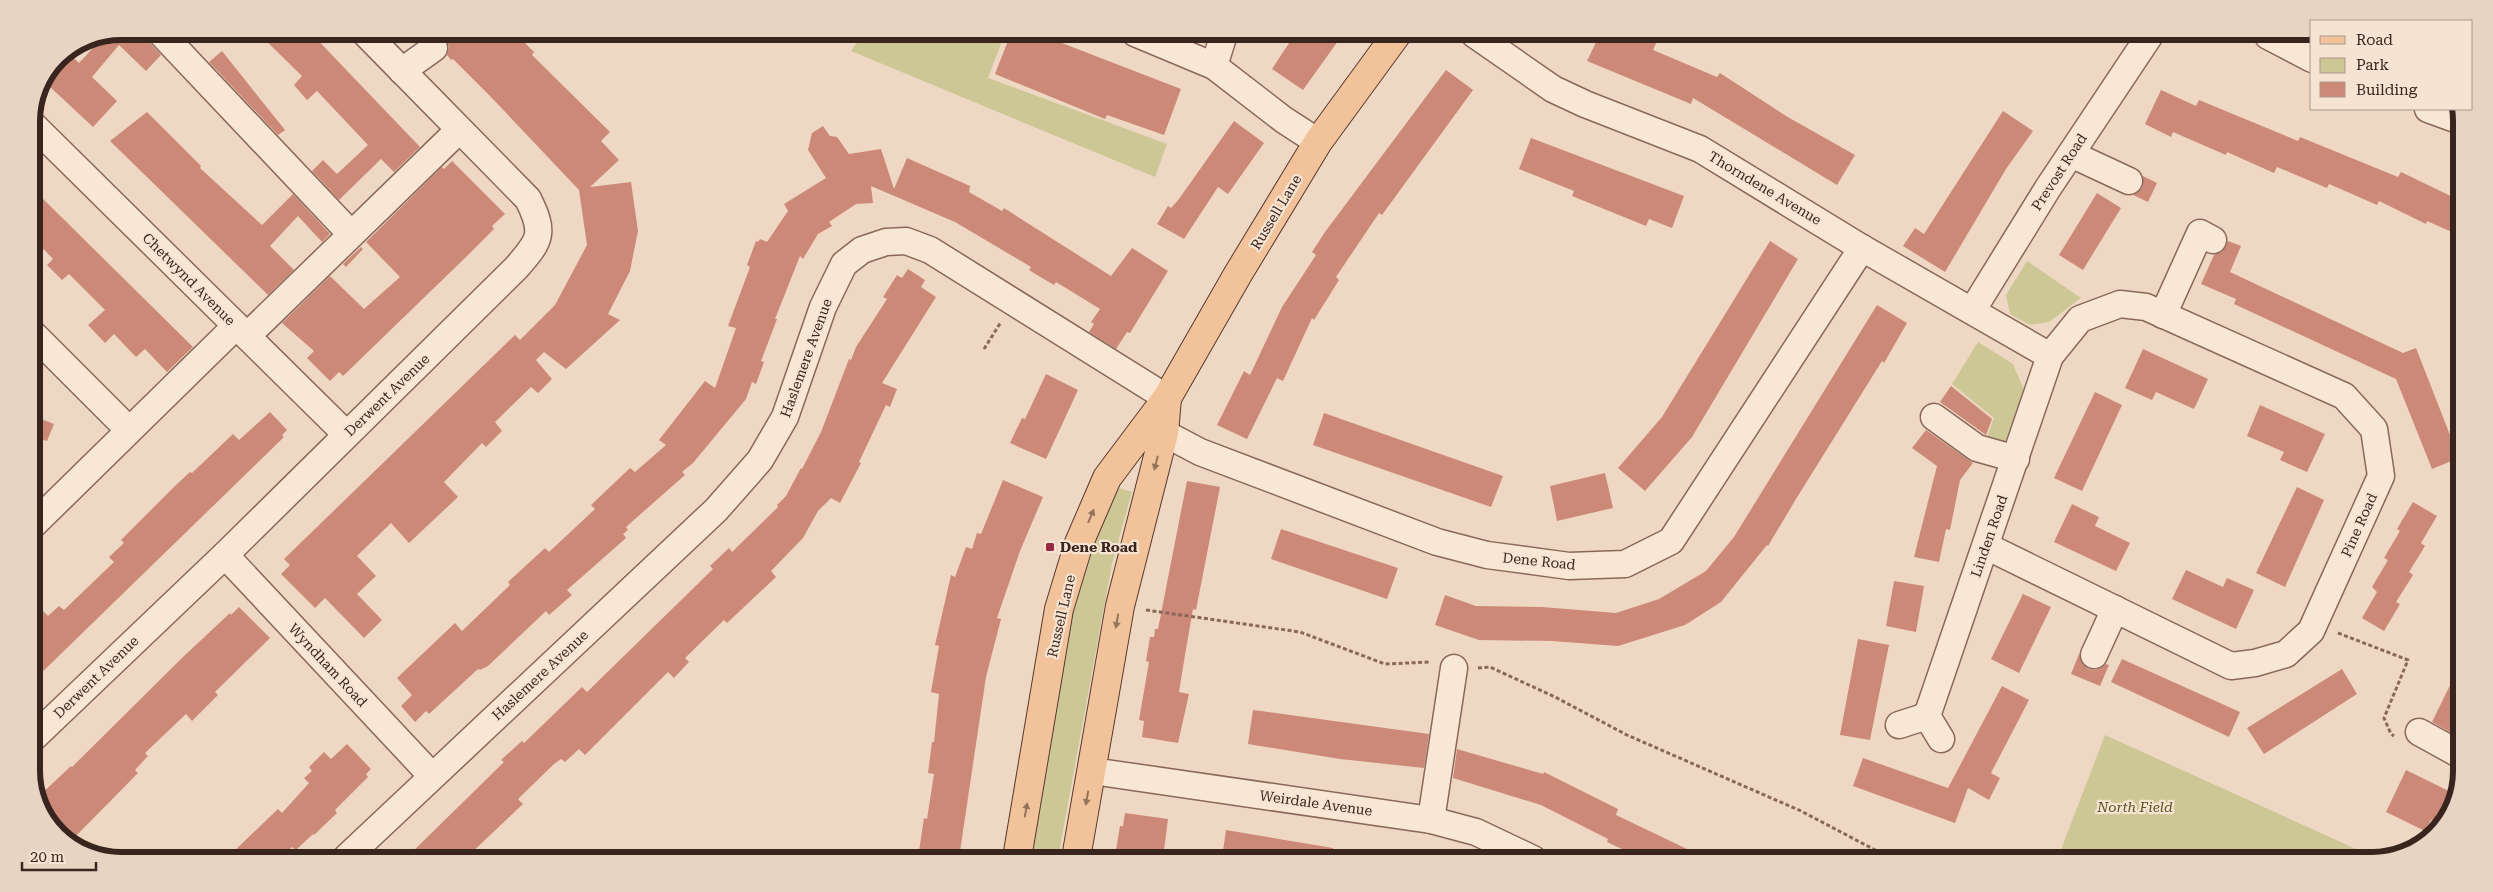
<svg xmlns="http://www.w3.org/2000/svg" width="2493" height="892" font-family="'Roboto Serif',serif">
  <rect width="100%" height="100%" fill="#eed8c3"/>
  <g fill="#cdc796">
    <polygon points="863,33 1005,33 988,78 1167,144 1155,177 851,51"/>
    <polygon points="1173,33 1207,33 1203,39 1189,40"/>
    <polygon points="2027,261 2081,298 2049,322 2030,325 2010,314 2006,295"/>
    <polygon points="1978,342 2013,364 2024,390 2002,450 1985,442 1994,418 1952,384"/>
    <polygon points="1113,486 1132,492 1112,564 1058,858 1020,858 1063,620"/>
    <polygon points="2105,735 2378,859 2372,861 2057,860"/>
  </g>
  <g fill="#cd8978">
    <polygon points="121,31 144,31 148,41 161,55 146,71 119,45 92,77 117,101 93,127 48,85 48,79 58,57 67,52 79,63 106,34"/>
    <polygon points="257,32 310,32 420,147 394,172 381,159 339,200 312,171 323,160 337,174 368,145 317,91 307,100 294,85 302,76"/>
    <polygon points="445,32 491,32 500,42 510,32 514,32 534,52 532,55 610,132 601,141 619,160 590,187 631,182 638,231 630,271 608,314 620,320 566,369 544,352 536,360 552,379 538,393 531,387 495,422 502,431 486,447 482,443 444,482 458,497 409,543 391,523 357,556 376,576 357,594 382,620 364,638 325,598 315,608 281,574 290,565 284,559 515,335 520,340 555,305 587,245 579,190 490,96 453,59 451,60 447,55 449,46 441,35"/>
    <polygon points="1011,33 1036,33 1181,89 1164,135 1107,115 1105,119 995,74"/>
    <polygon points="1295,34 1343,34 1303,90 1272,69"/>
    <polygon points="1600,34 1640,34 1657,41 1653,50 1717,77 1720,73 1786,116 1855,155 1837,185 1693,98 1691,104 1587,61"/>
    <polygon points="222,51 285,130 278,135 209,62"/>
    <polygon points="1446,70 1473,90 1382,215 1379,213 1336,277 1339,280 1314,320 1312,318 1283,381 1277,378 1247,439 1217,425 1244,371 1250,375 1282,307 1316,255 1312,252 1325,232"/>
    <polygon points="2161,90 2196,106 2199,100 2298,141 2300,137 2398,177 2401,172 2461,201 2461,236 2427,221 2426,224 2379,201 2377,205 2329,184 2327,188 2277,167 2274,173 2227,152 2226,155 2173,132 2171,137 2145,124"/>
    <polygon points="2003,111 2033,131 2006,169 1945,272 1903,246 1915,228 1924,234"/>
    <polygon points="147,112 201,166 200,168 262,225 293,194 330,234 322,242 298,216 270,246 294,270 268,295 110,141"/>
    <polygon points="1234,121 1264,143 1228,194 1218,187 1184,239 1157,224 1168,206 1171,208 1179,199"/>
    <polygon points="823,126 830,136 837,137 849,154 881,149 894,189 907,158 970,186 969,192 1002,211 1004,208 1111,276 1132,248 1168,271 1130,333 1127,332 1116,349 1089,332 1094,324 1091,322 1100,309 1056,282 1054,285 1042,278 1029,270 1031,267 955,222 871,186 873,203 856,204 829,222 832,226 818,234 803,259 800,256 775,319 777,319 761,361 764,362 756,384 752,382 746,399 693,463 682,472 685,475 626,527 628,530 623,534 626,538 567,590 572,595 549,615 546,611 488,666 480,670 478,669 429,714 426,711 415,722 401,706 412,695 397,678 455,623 462,631 510,585 508,582 545,548 549,552 595,509 591,505 630,468 635,472 666,445 659,440 705,381 715,388 736,328 728,326 750,267 747,265 756,241 758,242 760,239 767,242 788,211 784,204 826,178 808,150 812,133"/>
    <polygon points="1531,138 1684,196 1672,228 1649,219 1646,226 1572,196 1574,191 1519,169"/>
    <polygon points="452,161 505,214 492,226 494,229 465,258 343,376 339,372 330,381 307,358 314,351 282,323 330,276 364,309 400,277 366,242 442,167 444,169"/>
    <polygon points="2143,176 2157,183 2148,202 2133,195 2142,188"/>
    <polygon points="31,187 193,347 167,372 145,349 136,357 114,334 105,343 88,325 105,310 69,274 62,280 47,265 53,259 31,236"/>
    <polygon points="2097,193 2121,208 2083,270 2059,255"/>
    <polygon points="1770,241 1798,259 1692,437 1645,491 1618,468 1662,417"/>
    <polygon points="2228,241 2241,246 2230,272 2403,353 2416,348 2459,458 2432,469 2396,379 2234,304 2236,299 2201,284 2214,255 2221,252"/>
    <polygon points="361,247 363,249 346,267 343,264"/>
    <polygon points="908,269 925,280 921,287 936,297 882,383 897,389 890,407 886,405 859,462 861,463 840,503 831,498 818,511 803,538 771,571 776,577 727,623 724,620 685,658 689,662 674,678 668,672 585,755 579,749 565,762 561,759 554,764 518,799 523,804 467,857 407,857 504,762 501,760 512,750 522,741 524,743 582,687 587,692 713,569 710,566 729,548 732,552 778,507 777,505 786,496 801,468 802,469 821,432 849,359 851,360 856,347 887,299 883,297 897,275 902,278"/>
    <polygon points="1877,305 1907,323 1884,363 1882,361 1796,499 1768,546 1767,545 1721,602 1685,625 1618,646 1552,641 1479,640 1435,625 1445,595 1476,606 1542,607 1616,613 1659,599 1706,571 1734,537"/>
    <polygon points="2143,349 2208,379 2194,409 2156,392 2152,400 2125,388"/>
    <polygon points="1046,374 1078,390 1046,459 1010,443 1022,418 1025,419"/>
    <polygon points="1951,386 1992,419 1986,435 1940,402"/>
    <polygon points="2095,392 2122,405 2082,491 2054,478"/>
    <polygon points="2260,405 2325,434 2307,472 2280,460 2284,452 2247,436"/>
    <polygon points="270,412 287,430 282,435 284,437 31,683 31,599 48,616 59,606 64,610 114,562 109,557 124,543 121,540 176,485 190,472 192,473 233,434 239,440"/>
    <polygon points="1324,413 1503,476 1491,507 1313,445"/>
    <polygon points="31,415 54,424 47,441 31,436"/>
    <polygon points="1926,430 1973,463 1960,480 1950,530 1946,529 1939,562 1914,557 1937,466 1912,448"/>
    <polygon points="1605,473 1613,508 1557,521 1550,486"/>
    <polygon points="1003,480 1043,497 1020,551 997,618 1001,619 986,677 959,858 918,858 924,818 927,819 934,774 928,773 932,742 934,742 939,694 931,692 939,646 935,645 951,575 955,577 966,547 972,549 977,533 981,534"/>
    <polygon points="1187,481 1220,487 1196,610 1193,609 1185,655 1179,692 1189,694 1178,743 1142,737 1144,721 1139,720 1149,662 1146,661 1150,637 1154,637 1155,629 1158,629"/>
    <polygon points="2297,487 2324,500 2285,587 2256,573"/>
    <polygon points="2413,502 2437,516 2421,543 2425,546 2409,572 2413,575 2396,602 2400,604 2384,631 2362,618 2377,592 2372,587 2388,560 2384,558 2400,531 2397,529"/>
    <polygon points="2072,504 2099,517 2095,526 2130,543 2116,571 2054,542"/>
    <polygon points="1281,529 1398,568 1387,599 1271,559"/>
    <polygon points="2186,570 2223,587 2227,578 2254,590 2236,629 2172,599"/>
    <polygon points="1894,581 1924,586 1916,632 1886,626"/>
    <polygon points="2023,594 2051,607 2019,673 1991,659"/>
    <polygon points="239,607 270,638 215,692 218,695 192,721 186,714 145,753 148,756 135,770 138,773 71,841 50,826 39,796 71,766 72,767 184,656 230,613 231,615"/>
    <polygon points="1858,639 1889,645 1870,740 1840,735"/>
    <polygon points="2079,654 2082,663 2088,669 2096,670 2106,664 2109,665 2100,686 2071,674"/>
    <polygon points="2122,659 2240,712 2229,737 2111,682"/>
    <polygon points="2342,669 2357,694 2264,754 2247,728"/>
    <polygon points="2458,669 2457,736 2432,722"/>
    <polygon points="2002,686 2029,700 1991,773 2000,778 1989,800 1968,788 1955,823 1853,786 1863,758 1948,788"/>
    <polygon points="1253,710 1429,734 1424,768 1340,759 1248,744"/>
    <polygon points="347,744 371,769 366,774 368,777 335,810 337,813 314,835 313,834 296,850 292,847 283,856 229,856 278,809 282,813 309,783 304,778 312,771 309,767 324,752 331,759"/>
    <polygon points="1457,749 1543,774 1544,772 1618,809 1616,815 1708,859 1643,859 1607,842 1608,839 1541,805 1453,778"/>
    <polygon points="2406,770 2457,795 2457,799 2440,824 2431,820 2425,831 2386,812"/>
    <polygon points="1125,813 1168,819 1163,858 1119,858 1120,850 1116,850 1120,826 1123,826"/>
    <polygon points="1226,830 1333,848 1332,859 1222,858"/>
  </g>
  <g fill="none" stroke-linecap="round" stroke-linejoin="round">
    <defs>
      <g id="minor">
        <polyline points="159,31 351,234"/>
        <polyline points="1135,33 1214,66 1284,120 1318,142"/>
        <polyline points="1474,34 1553,89 1585,104 1700,149 1862,248 2050,356"/>
        <polyline points="2268,36 2312,59"/>
        <polyline points="1214,66 1224,34"/>
        <polyline points="402,71 434,48"/>
        <polyline points="2428,109 2461,121"/>
        <polyline points="31,123 346,434"/>
        <polyline points="2071,154 2129,181"/>
        <polyline points="1972,311 2048,188 2150,35"/>
        <polyline points="2163,315 2200,233 2213,240"/>
        <polyline points="31,332 129,430"/>
        <polyline points="247,336 459,130"/>
        <polyline points="1934,417 1977,448 2016,459"/>
        <polyline points="1164,433 1200,452 1437,542 1487,555 1569,566 1625,564 1671,541 1862,248"/>
        <polyline points="31,527 236,326"/>
        <polyline points="225,555 432,776"/>
        <polyline points="2094,655 2115,609"/>
        <polyline points="1927,716 2050,356 2080,319 2120,304 2146,307 2344,396 2374,429 2381,476 2311,631 2286,654 2255,663 2231,666 1986,546"/>
        <polyline points="1899,725 1927,716 1941,739"/>
        <polyline points="2419,732 2457,753"/>
        <path d="M 31,740 L 225,555 L 516,268 C 541,240 545,233 528,199 L 364,32"/>
        <polyline points="1092,771 1431,820 1476,832 1533,859"/>
        <polyline points="1431,820 1454,668"/>
        <polyline points="347,857 716,510 760,460 785,417 823,307 844,264 862,250 886,242 906,241 930,250 1167,398"/>
      </g>
      <g id="major">
        <polyline points="1017,858 1059,609 1079,543 1107,478 1167,398 1238,274 1318,142 1397,34"/>
        <polyline points="1076,858 1120,606 1164,433 1167,398"/>
      </g>
    </defs>
    <use href="#minor" stroke="#896859" stroke-width="29"/>
    <use href="#major" stroke="#56382e" stroke-width="30"/>
    <g stroke="#896859" stroke-width="3" stroke-dasharray="4 2.5" stroke-linecap="butt">
      <polyline points="984,349 1001,322"/>
      <polyline points="1146,610 1300,632 1385,664 1430,662"/>
      <polyline points="2338,633 2408,660 2384,718 2391,734 2394,736"/>
      <polyline points="1478,668 1490,667 1555,697 1627,735 1801,811 1894,860"/>
    </g>
    <use href="#minor" stroke="#f9e7d6" stroke-width="26"/>
    <use href="#major" stroke="#f2c39a" stroke-width="28"/>
  </g>
  <defs><path id="oneway-solid" d="M-6-.8H1V-3.2L6.5 0L1 3.2V.8H-6Z" transform="scale(1.25)"/></defs>
  <g fill="#95745c">
    <use href="#oneway-solid" transform="translate(1156 463) rotate(104)"/>
    <use href="#oneway-solid" transform="translate(1091 516) rotate(-67)"/>
    <use href="#oneway-solid" transform="translate(1117 621) rotate(100)"/>
    <use href="#oneway-solid" transform="translate(1087 798) rotate(100)"/>
    <use href="#oneway-solid" transform="translate(1026 810) rotate(-80)"/>
  </g>
  <rect fill="#982942" stroke="#f6e4d2" stroke-width="2" x="1045" y="542" width="10" height="10" rx="2.5"/>
  <g text-anchor="middle" stroke-width="4.5" stroke-linejoin="round" paint-order="stroke">
    <g font-size="14" fill="#38251e" stroke="#f6e4d2">
      <text transform="translate(2059 172) rotate(-57)" y="5">Prevost Road</text>
      <text transform="translate(1765 188) rotate(31)" y="5">Thorndene Avenue</text>
      <text transform="translate(1276 212) rotate(-59)" y="5">Russell Lane</text>
      <text transform="translate(189 279) rotate(45)" y="5">Chetwynd Avenue</text>
      <text transform="translate(806 358) rotate(-70)" y="5">Haslemere Avenue</text>
      <text transform="translate(387 395) rotate(-44)" y="5">Derwent Avenue</text>
      <text transform="translate(2359 525) rotate(-66)" y="5">Pine Road</text>
      <text transform="translate(1989 536) rotate(-71)" y="5">Linden Road</text>
      <text transform="translate(1539 561) rotate(6)" y="5">Dene Road</text>
      <text transform="translate(1061 616) rotate(-77)" y="5">Russell Lane</text>
      <text transform="translate(328 665) rotate(47)" y="5">Wyndham Road</text>
      <text transform="translate(540 675) rotate(-43)" y="5">Haslemere Avenue</text>
      <text transform="translate(96 677) rotate(-44)" y="5">Derwent Avenue</text>
      <text transform="translate(1316 803) rotate(8)" y="5">Weirdale Avenue</text>
    </g>
    <g font-size="14" font-weight="bold" fill="#38251e" stroke="#f6e4d2" text-anchor="start">
      <text x="1060" y="552">Dene Road</text>
    </g>
    <g font-size="14" font-style="italic" fill="#545524" stroke="#f6e4d2">
      <text x="2135" y="812">North Field</text>
    </g>
  </g>
  <path d="M0 0H2493V892H0ZM121 40H2372A81 81 0 0 1 2453 121V771A81 81 0 0 1 2372 852H121A81 81 0 0 1 40 771V121A81 81 0 0 1 121 40Z" fill="#e7d5c4" fill-rule="evenodd"/>
  <path fill="none" stroke="#38251e" stroke-width="6" d="M121 40H2372A81 81 0 0 1 2453 121V771A81 81 0 0 1 2372 852H121A81 81 0 0 1 40 771V121A81 81 0 0 1 121 40Z"/>
  <rect x="2310" y="20" width="162" height="90" fill="#f6e4d2" stroke="#aa988a"/>
  <rect x="2320" y="36" width="25" height="8" fill="#f2c39a" stroke="#aa988a"/>
  <text x="2356" y="45" font-size="15" fill="#38251e">Road</text>
  <rect x="2320" y="58" width="25" height="15" fill="#cdc796" stroke="#aa988a"/>
  <text x="2356" y="70" font-size="15" fill="#38251e">Park</text>
  <rect x="2320" y="82" width="25" height="15" fill="#cd8978" stroke="#aa988a"/>
  <text x="2356" y="95" font-size="15" fill="#38251e">Building</text>
  <path d="M22 862v8h74v-8" fill="none" stroke="#38251e" stroke-width="2.5"/>
  <text x="30" y="862" font-size="15" fill="#38251e" stroke="#f6e4d2" stroke-width="4" paint-order="stroke">20 m</text>
</svg>
